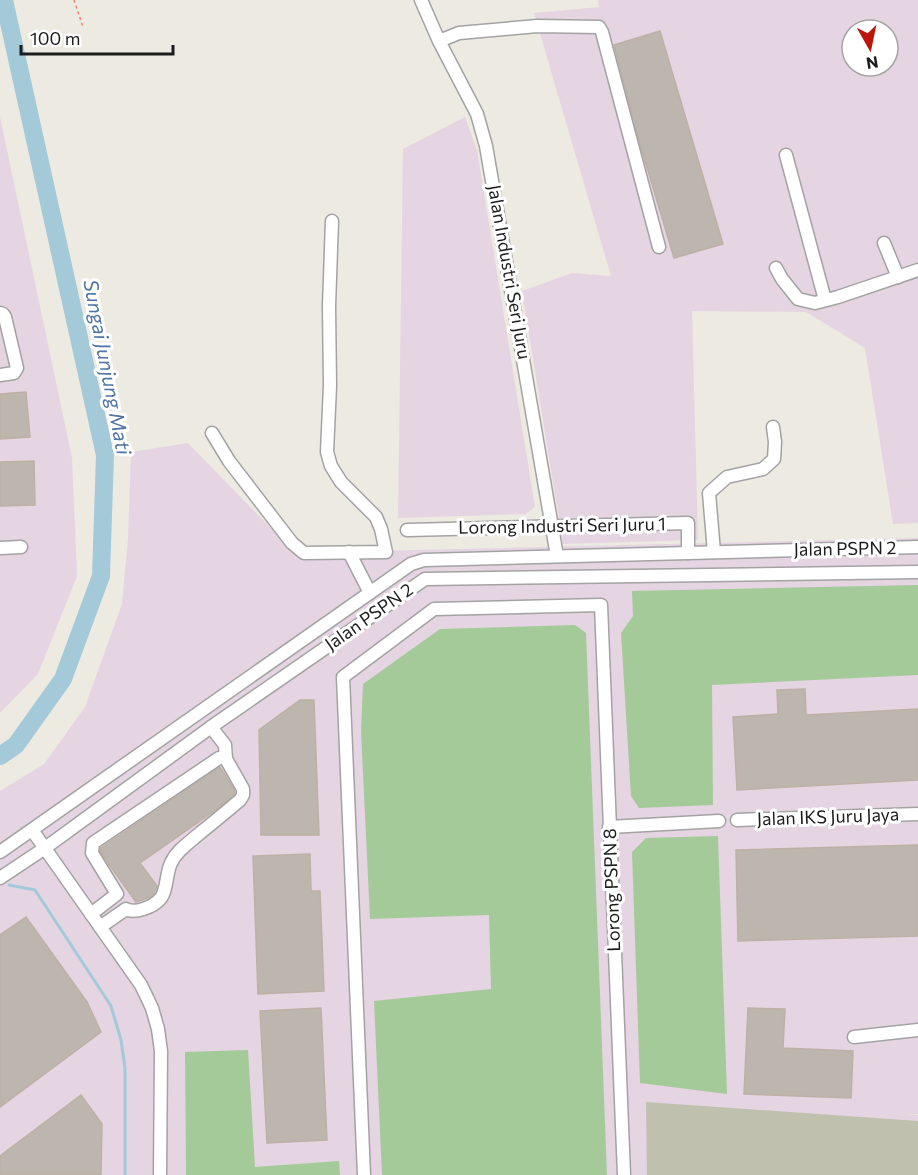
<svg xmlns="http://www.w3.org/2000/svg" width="918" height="1175" font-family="Commissioner,sans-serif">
  <rect width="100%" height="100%" fill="#edeae2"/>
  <g fill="#e5d4e1" fill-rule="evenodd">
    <path d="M 598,0 L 918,0 L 918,523 L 893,524 L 865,348 L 806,312 L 692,311 L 698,540 L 563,544 L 522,291 L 572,273 L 611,276 L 534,13 L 599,7 ZM 852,30 L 888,30 L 888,66 L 852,66 Z"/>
    <polygon points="0,117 72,458 77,576 38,674 0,713"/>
    <polygon points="465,117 477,150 535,507 526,514 398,518 403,149"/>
    <polygon points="188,443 295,553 918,538 918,1114 906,1114 918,1115 918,1175 0,1175 0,791 44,764 85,707 122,604 128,539 131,452"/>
  </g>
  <polygon fill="#bfc0ae" points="646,1102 918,1121 918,1175 647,1175"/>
  <g fill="#a4ca99">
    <polygon points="918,585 918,675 712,685 713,805 639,808 631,796 621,633 633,616 632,591"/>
    <polygon points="575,625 586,633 607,1175 382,1175 374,1001 491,989 489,915 370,919 361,731 363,684 440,629"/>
    <polygon points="718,836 727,1094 640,1083 632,852 646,838"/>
    <polygon points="248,1050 255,1167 339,1161 340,1175 186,1175 185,1052"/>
  </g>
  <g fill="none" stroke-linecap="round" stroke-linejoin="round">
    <polyline stroke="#a4c9d8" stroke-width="3" points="9,885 35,890 111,1006 121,1040 125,1068 125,1175"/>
    <polyline stroke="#a4c9d8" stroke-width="18" points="0,756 16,745 63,679 101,576 105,455 4,0"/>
  </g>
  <g fill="#bdb6af" stroke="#bdb1a5" stroke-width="1.5">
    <polygon points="660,31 723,244 674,258 640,144 614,45"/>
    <polygon points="26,392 30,437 0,439 0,394"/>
    <polygon points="34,461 35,505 0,506 0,462"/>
    <polygon points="805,689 806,715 918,709 918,780 737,790 733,717 778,714 777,690"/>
    <polygon points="300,700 314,700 319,835 261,835 259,730"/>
    <polygon points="220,767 235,791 234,795 213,812 140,863 157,886 155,892 152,896 145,899 136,902 108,863 100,851 101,848"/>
    <polygon points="918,845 918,936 738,941 736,850"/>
    <polygon points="310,854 311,891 320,891 324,991 258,994 253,856"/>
    <polygon points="26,917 87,1002 101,1032 0,1107 0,935"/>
    <polygon points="321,1008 327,1140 267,1143 260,1011"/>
    <polygon points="748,1008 785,1009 783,1048 853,1051 851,1098 744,1094"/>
    <polygon points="81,1095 102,1124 101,1175 0,1175 0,1156"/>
  </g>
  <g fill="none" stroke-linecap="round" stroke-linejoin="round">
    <defs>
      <g id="minor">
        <polyline points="421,0 439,41 477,114 486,146 557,556"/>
        <polyline points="439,41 459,33 537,26 599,27 602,32 659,247"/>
        <polyline points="786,155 825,300"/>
        <polyline points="884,243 898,277"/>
        <polyline points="776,268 782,279 798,299 815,303 838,297 918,270"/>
        <polyline points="0,313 3,314 5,317 17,368 14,373 0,375"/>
        <polyline points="212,433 229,461 292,543 304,553 386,552 381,529 376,517 341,482 331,466 327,452 330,386 329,306 332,221"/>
        <polyline points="407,530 688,523 688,553"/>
        <polyline points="0,548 21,547"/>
        <polyline points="349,552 370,593"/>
        <polyline points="714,552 709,493 727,477 763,469 774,459 775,442 773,427"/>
        <polyline points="211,727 225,745 226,759"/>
        <polyline points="737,820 918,814"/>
        <polyline points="609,827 719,821"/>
        <polyline points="32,830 141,985 152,1008 158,1029 161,1051 160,1175"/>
        <polyline points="0,852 411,564 424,560 918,547"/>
        <polyline points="0,878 45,848 211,727 425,579 918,572"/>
        <path d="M 91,914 L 117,894 L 92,853 L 93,843 L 219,758 L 223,757 L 226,759 L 243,789 L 243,795 L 240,800 C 227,811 214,822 200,833 C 190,842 177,850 171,863 C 166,873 167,892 160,899 C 153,907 135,914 126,909 L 100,927"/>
        <polyline points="854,1037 918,1030"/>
        <polyline points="364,1175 343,677 434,609 601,605 624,1175"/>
      </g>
    </defs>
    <use href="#minor" stroke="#a3a3a3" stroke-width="15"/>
    <polyline stroke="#f1846f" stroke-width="1.5" stroke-dasharray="3 3" stroke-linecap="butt" points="74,0 83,27"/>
    <use href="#minor" stroke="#fff" stroke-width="12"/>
  </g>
  <g text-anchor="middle" stroke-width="6" stroke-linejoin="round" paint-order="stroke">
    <g font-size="18" fill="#1c1c1c" stroke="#fff">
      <text transform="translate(509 272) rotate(80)" y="6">Jalan Industri Seri Juru</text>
      <text transform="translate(562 526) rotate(-1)" y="6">Lorong Industri Seri Juru 1</text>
      <text transform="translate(845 549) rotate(-1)" y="6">Jalan PSPN 2</text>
      <text transform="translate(369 617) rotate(-35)" y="6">Jalan PSPN 2</text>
      <text transform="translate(828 817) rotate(-2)" y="6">Jalan IKS Juru Jaya</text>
      <text transform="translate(612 890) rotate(-92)" y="6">Lorong PSPN 8</text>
    </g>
    <g font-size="20" font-style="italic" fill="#4f74a5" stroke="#fff">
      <text transform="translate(107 367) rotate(79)" y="7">Sungai Junjung Mati</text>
    </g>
  </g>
  <g transform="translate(870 48) rotate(171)"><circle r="28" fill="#ffffff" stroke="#a4a4a4" stroke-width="1.5"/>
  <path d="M0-4.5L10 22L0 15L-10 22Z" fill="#bc160c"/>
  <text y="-9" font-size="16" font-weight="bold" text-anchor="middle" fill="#1c1c1c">N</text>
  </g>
  <path d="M21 45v9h152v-9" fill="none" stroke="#1c1c1c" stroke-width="3"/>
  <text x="30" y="45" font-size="18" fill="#1c1c1c" stroke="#ffffff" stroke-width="4.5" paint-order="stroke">100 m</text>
</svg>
